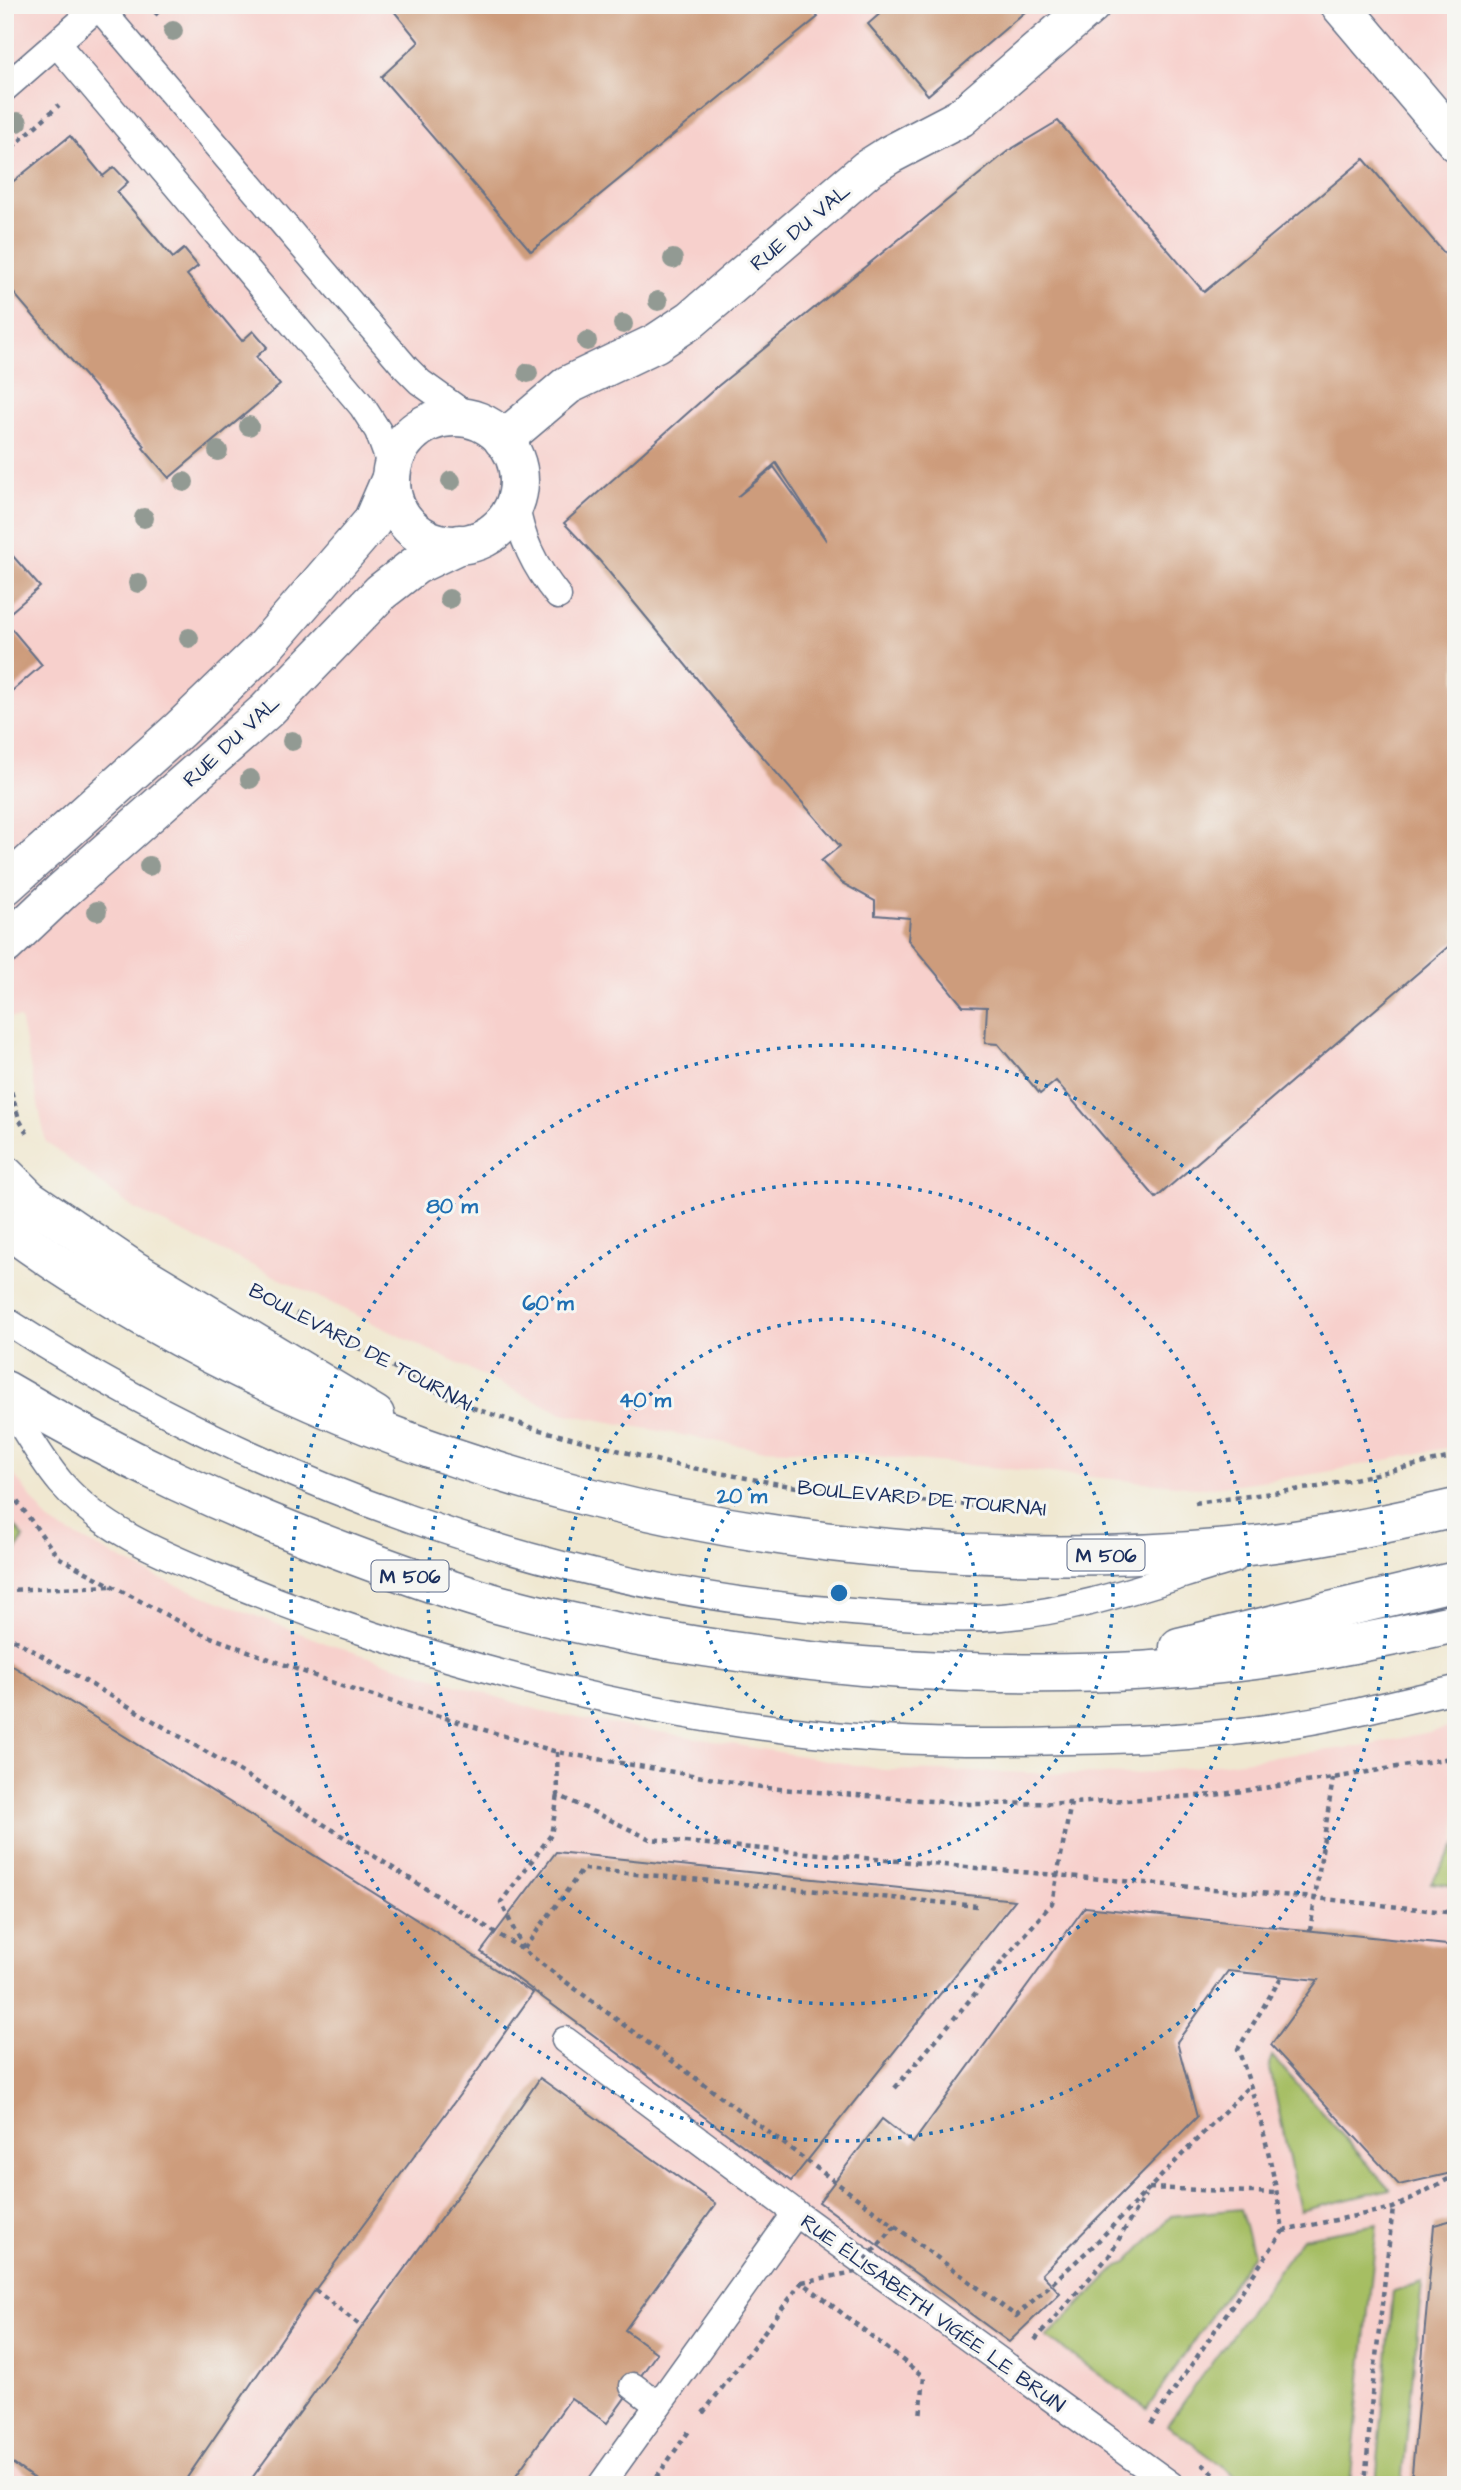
<svg xmlns="http://www.w3.org/2000/svg" width="1461" height="2490" font-family="'Architects Daughter',sans-serif">
  <rect width="100%" height="100%" fill="#f6f6f2"/>
  <filter id="ink" filterUnits="userSpaceOnUse"><feTurbulence type="fractalNoise" baseFrequency=".0143" numOctaves="2"/><feDisplacementMap in="SourceGraphic" scale="14" xChannelSelector="R" yChannelSelector="G"/><feConvolveMatrix kernelMatrix="1 2 1 2 8 2 1 2 1" color-interpolation-filters="sRGB"/></filter>
  <filter id="wash" filterUnits="userSpaceOnUse"><feTurbulence type="fractalNoise" baseFrequency=".00686" numOctaves="4" result="noise"/><feDisplacementMap in="SourceGraphic" scale="28" xChannelSelector="R" yChannelSelector="G"/><feGaussianBlur stdDeviation="1.57" result="paint"/><feColorMatrix in="noise" values="0 0 0 0 0 0 0 0 0 0 0 0 0 0 0 0 0 1.4 0 .05"/><feComposite in="paint" operator="in"/></filter>
  <g filter="url(#wash)">
    <rect width="100%" height="100%" fill="#f0e8d1"/>
    <g fill="#f7d0cc">
      <polygon points="5,5 1456,5 1456,1446 1321,1473 1206,1488 822,1451 758,1449 561,1413 134,1209 46,1142 20,1018 5,1017"/>
      <polygon points="5,1463 50,1523 156,1577 328,1644 548,1713 885,1770 1129,1775 1376,1744 1456,1726 1456,2485 5,2485"/>
    </g>
    <g fill="#a6be64" stroke="#607661" stroke-width="2">
      <polygon points="5,1515 24,1537 5,1571"/>
      <polygon points="1456,1845 1456,1886 1431,1883"/>
      <polygon points="1272,2056 1390,2189 1300,2211 1269,2064"/>
      <polygon points="1240,2209 1253,2254 1147,2409 1047,2337 1118,2266 1127,2263 1171,2216"/>
      <polygon points="1377,2224 1350,2485 1248,2485 1167,2425 1302,2238"/>
      <polygon points="1422,2282 1402,2485 1376,2485 1393,2291"/>
    </g>
    <g id="blocks">
      <g fill="#cd9c7c" fill-rule="evenodd">
        <polygon points="389,5 808,5 818,17 531,251 381,77 419,42"/>
        <polygon points="890,5 1033,5 928,95 868,24"/>
        <path d="M 1058,121 L 1204,292 L 1364,159 L 1456,267 L 1456,940 L 1156,1198 L 1056,1081 L 1040,1094 L 998,1044 L 985,1043 L 987,1007 L 963,1006 L 908,940 L 910,918 L 875,915 L 875,901 L 842,883 L 821,861 L 840,846 L 736,726 L 599,560 L 564,523 L 718,386 L 1008,151 ZM 776,463 L 826,539 L 826,540 L 774,467 L 737,497 Z"/>
        <polygon points="70,136 103,176 114,167 128,182 117,192 173,258 184,249 198,266 187,275 242,341 253,331 267,347 256,357 280,385 169,478 143,448 145,446 5,283 5,188"/>
        <polygon points="5,547 40,587 5,617"/>
        <polygon points="5,621 42,665 5,697"/>
        <polygon points="5,1661 533,1993 481,2066 315,2290 182,2485 43,2485 5,2458"/>
        <polygon points="556,1852 1015,1900 791,2181 481,1952"/>
        <polygon points="1085,1907 1456,1946 1456,2172 1399,2185 1271,2045 1318,1980 1228,1971 1177,2042 1197,2117 1042,2274 1060,2293 1009,2342 819,2202 882,2119 913,2143"/>
        <polygon points="540,2078 716,2204 625,2330 657,2353 607,2423 571,2398 509,2485 247,2485 490,2151"/>
        <polygon points="1456,2219 1456,2485 1411,2485 1434,2225"/>
      </g>
    </g>
  </g>
  <g filter="url(#ink)">
    <use href="#blocks" fill-opacity="0" stroke="#667086" stroke-width="2"/>
    <g fill="none" stroke-linecap="round" stroke-linejoin="round">
      <defs>
        <g id="lane">
          <polyline points="97,5 406,368 420,382 473,420"/>
          <polyline points="57,44 362,406 378,431 392,469"/>
          <polyline points="5,88 98,7"/>
          <path d="M 515,501 C 521,539 534,566 558,596"/>
          <path d="M 5,1320 C 257,1482 552,1591 852,1612 C 902,1616 952,1621 1002,1617 C 1081,1611 1159,1581 1235,1559"/>
          <path d="M 5,1398 C 23,1426 39,1457 61,1483 C 103,1531 162,1554 220,1578 C 270,1599 321,1618 373,1635 C 517,1682 663,1717 814,1733 C 899,1743 985,1743 1070,1741 C 1141,1740 1211,1736 1280,1726 C 1339,1718 1398,1702 1456,1689"/>
          <polyline points="565,2040 796,2213"/>
          <polyline points="633,2386 658,2405"/>
          <polyline points="601,2485 796,2213 1171,2485"/>
        </g>
        <g id="street">
          <polyline points="1340,5 1456,142"/>
          <polyline points="503,440 568,385 656,343 692,319 867,169 889,155 960,118 1091,5"/>
        </g>
        <g id="secondary">
          <circle cx="455" cy="481" r="64"/>
          <polyline points="5,886 179,730 262,650 372,522 391,478"/>
          <polyline points="5,945 61,892 267,710 381,592 416,565 460,544"/>
          <polyline points="5,1175 29,1199 132,1269 375,1415"/>
        </g>
        <g id="primary">
          <path d="M 5,1227 C 354,1481 804,1586 1230,1548 C 1306,1541 1381,1525 1456,1508"/>
          <path d="M 5,1390 C 120,1458 229,1509 353,1555 C 401,1573 448,1590 497,1604 C 617,1636 739,1655 862,1666 C 987,1676 1115,1677 1240,1662 C 1313,1653 1384,1639 1456,1623"/>
          <polyline points="1179,1647 1456,1581"/>
        </g>
      </defs>
      <use href="#lane" stroke="#667086" stroke-width="29"/>
      <use href="#street" stroke="#667086" stroke-width="41"/>
      <use href="#secondary" stroke="#667086" stroke-width="41"/>
      <use href="#primary" stroke="#667086" stroke-width="41"/>
      <g stroke="#667086" stroke-width="4.5" stroke-dasharray="5 5" stroke-linecap="butt">
        <polyline points="155,15 164,5"/>
        <polyline points="5,154 59,105"/>
        <polyline points="5,1088 10,1087 19,1119 29,1137"/>
        <polyline points="296,1313 458,1403 536,1429 671,1464 790,1486 854,1495 977,1506"/>
        <polyline points="5,1485 58,1557 200,1633 347,1688 557,1752 767,1788 969,1804 1071,1803 1215,1795 1333,1778 1456,1757"/>
        <polyline points="1195,1503 1318,1487 1456,1456"/>
        <polyline points="5,1590 113,1586"/>
        <polyline points="5,1634 244,1774 523,1950"/>
        <polyline points="557,1752 558,1795 650,1839 1315,1898 1456,1913"/>
        <polyline points="977,1906 583,1869 523,1950 1016,2316 1093,2246 1251,2084"/>
        <polyline points="1310,1931 1333,1778"/>
        <polyline points="523,1949 501,1902 551,1835 558,1795"/>
        <polyline points="895,2088 1052,1903 1071,1803"/>
        <polyline points="1149,2188 1277,2193"/>
        <polyline points="1283,2231 1393,2208 1456,2175"/>
        <polyline points="315,2290 361,2326"/>
        <polyline points="1035,2340 1109,2256 1145,2195"/>
        <polyline points="703,2413 802,2282 924,2377 920,2417"/>
        <path d="M 1151,2424 L 1283,2231 C 1274,2169 1259,2107 1238,2049 L 1282,1976"/>
        <polyline points="1202,2464 1229,2485"/>
        <polyline points="651,2485 689,2431"/>
        <polyline points="1365,2485 1373,2383 1393,2208"/>
      </g>
      <use href="#lane" stroke="#fff" stroke-width="26"/>
      <use href="#street" stroke="#fff" stroke-width="38"/>
      <use href="#secondary" stroke="#fff" stroke-width="38"/>
      <use href="#primary" stroke="#fff" stroke-width="38"/>
      <polyline stroke="#667086" stroke-width="4.5" stroke-dasharray="5 5" stroke-linecap="butt" points="802,2282 855,2272 896,2225"/>
    </g>
    <g fill="#929a93">
      <circle cx="173" cy="31" r="10"/>
      <circle cx="18" cy="122" r="10"/>
      <circle cx="673" cy="259" r="10"/>
      <circle cx="658" cy="301" r="10"/>
      <circle cx="623" cy="324" r="10"/>
      <circle cx="587" cy="341" r="10"/>
      <circle cx="528" cy="373" r="10"/>
      <circle cx="249" cy="426" r="10"/>
      <circle cx="218" cy="451" r="10"/>
      <circle cx="451" cy="481" r="10"/>
      <circle cx="184" cy="482" r="10"/>
      <circle cx="144" cy="518" r="10"/>
      <circle cx="138" cy="583" r="10"/>
      <circle cx="449" cy="599" r="10"/>
      <circle cx="189" cy="638" r="10"/>
      <circle cx="292" cy="741" r="10"/>
      <circle cx="250" cy="779" r="10"/>
      <circle cx="149" cy="866" r="10"/>
      <circle cx="97" cy="911" r="10"/>
    </g>
  </g>
  <g fill="none" stroke="#1f6fb2" stroke-width="3.5" stroke-dasharray="3.5 7">
    <circle cx="839" cy="1593" r="137"/>
    <circle cx="839" cy="1593" r="274"/>
    <circle cx="839" cy="1593" r="411"/>
    <circle cx="839" cy="1593" r="548"/>
  </g>
  <g text-anchor="middle" stroke-width="6" stroke-linejoin="round" paint-order="stroke">
    <g fill="#f6f6f2" stroke="#5d6b8a" stroke-width="2">
      <rect x="1067.5" y="1539.5" width="77" height="31" rx="5"/>
      <rect x="371.5" y="1560.5" width="77" height="31" rx="5"/>
    </g>
    <g font-size="19" font-weight="bold" fill="#1b2f5e">
      <text x="1106" y="1562">M 506</text>
      <text x="410" y="1583">M 506</text>
    </g>
    <g font-size="21" fill="#1b2f5e" stroke="#f6f6f2">
      <text transform="translate(800 227) rotate(-40)" y="7">RUE DU VAL</text>
      <text transform="translate(231 741) rotate(-43)" y="7">RUE DU VAL</text>
      <text transform="translate(361 1347) rotate(28)" y="7">BOULEVARD DE TOURNAI</text>
      <text transform="translate(922 1498) rotate(5)" y="7">BOULEVARD DE TOURNAI</text>
      <text transform="translate(933 2313) rotate(36)" y="7">RUE ÉLISABETH VIGÉE LE BRUN</text>
    </g>
  </g>
  <circle cx="839" cy="1593" r="10" fill="#1f6fb2" stroke="#f6f6f2" stroke-width="3.5"/>
  <g font-size="21" text-anchor="middle" font-weight="bold" fill="#1f6fb2" stroke="#f6f6f2" stroke-width="6" stroke-linejoin="round" paint-order="stroke">
    <text x="452" y="1213">80 m</text>
    <text x="548" y="1310">60 m</text>
    <text x="645" y="1407">40 m</text>
    <text x="742" y="1503">20 m</text>
  </g>
  <rect width="1461" height="2490" fill="none" stroke="#f6f6f2" stroke-width="28"/>
</svg>
